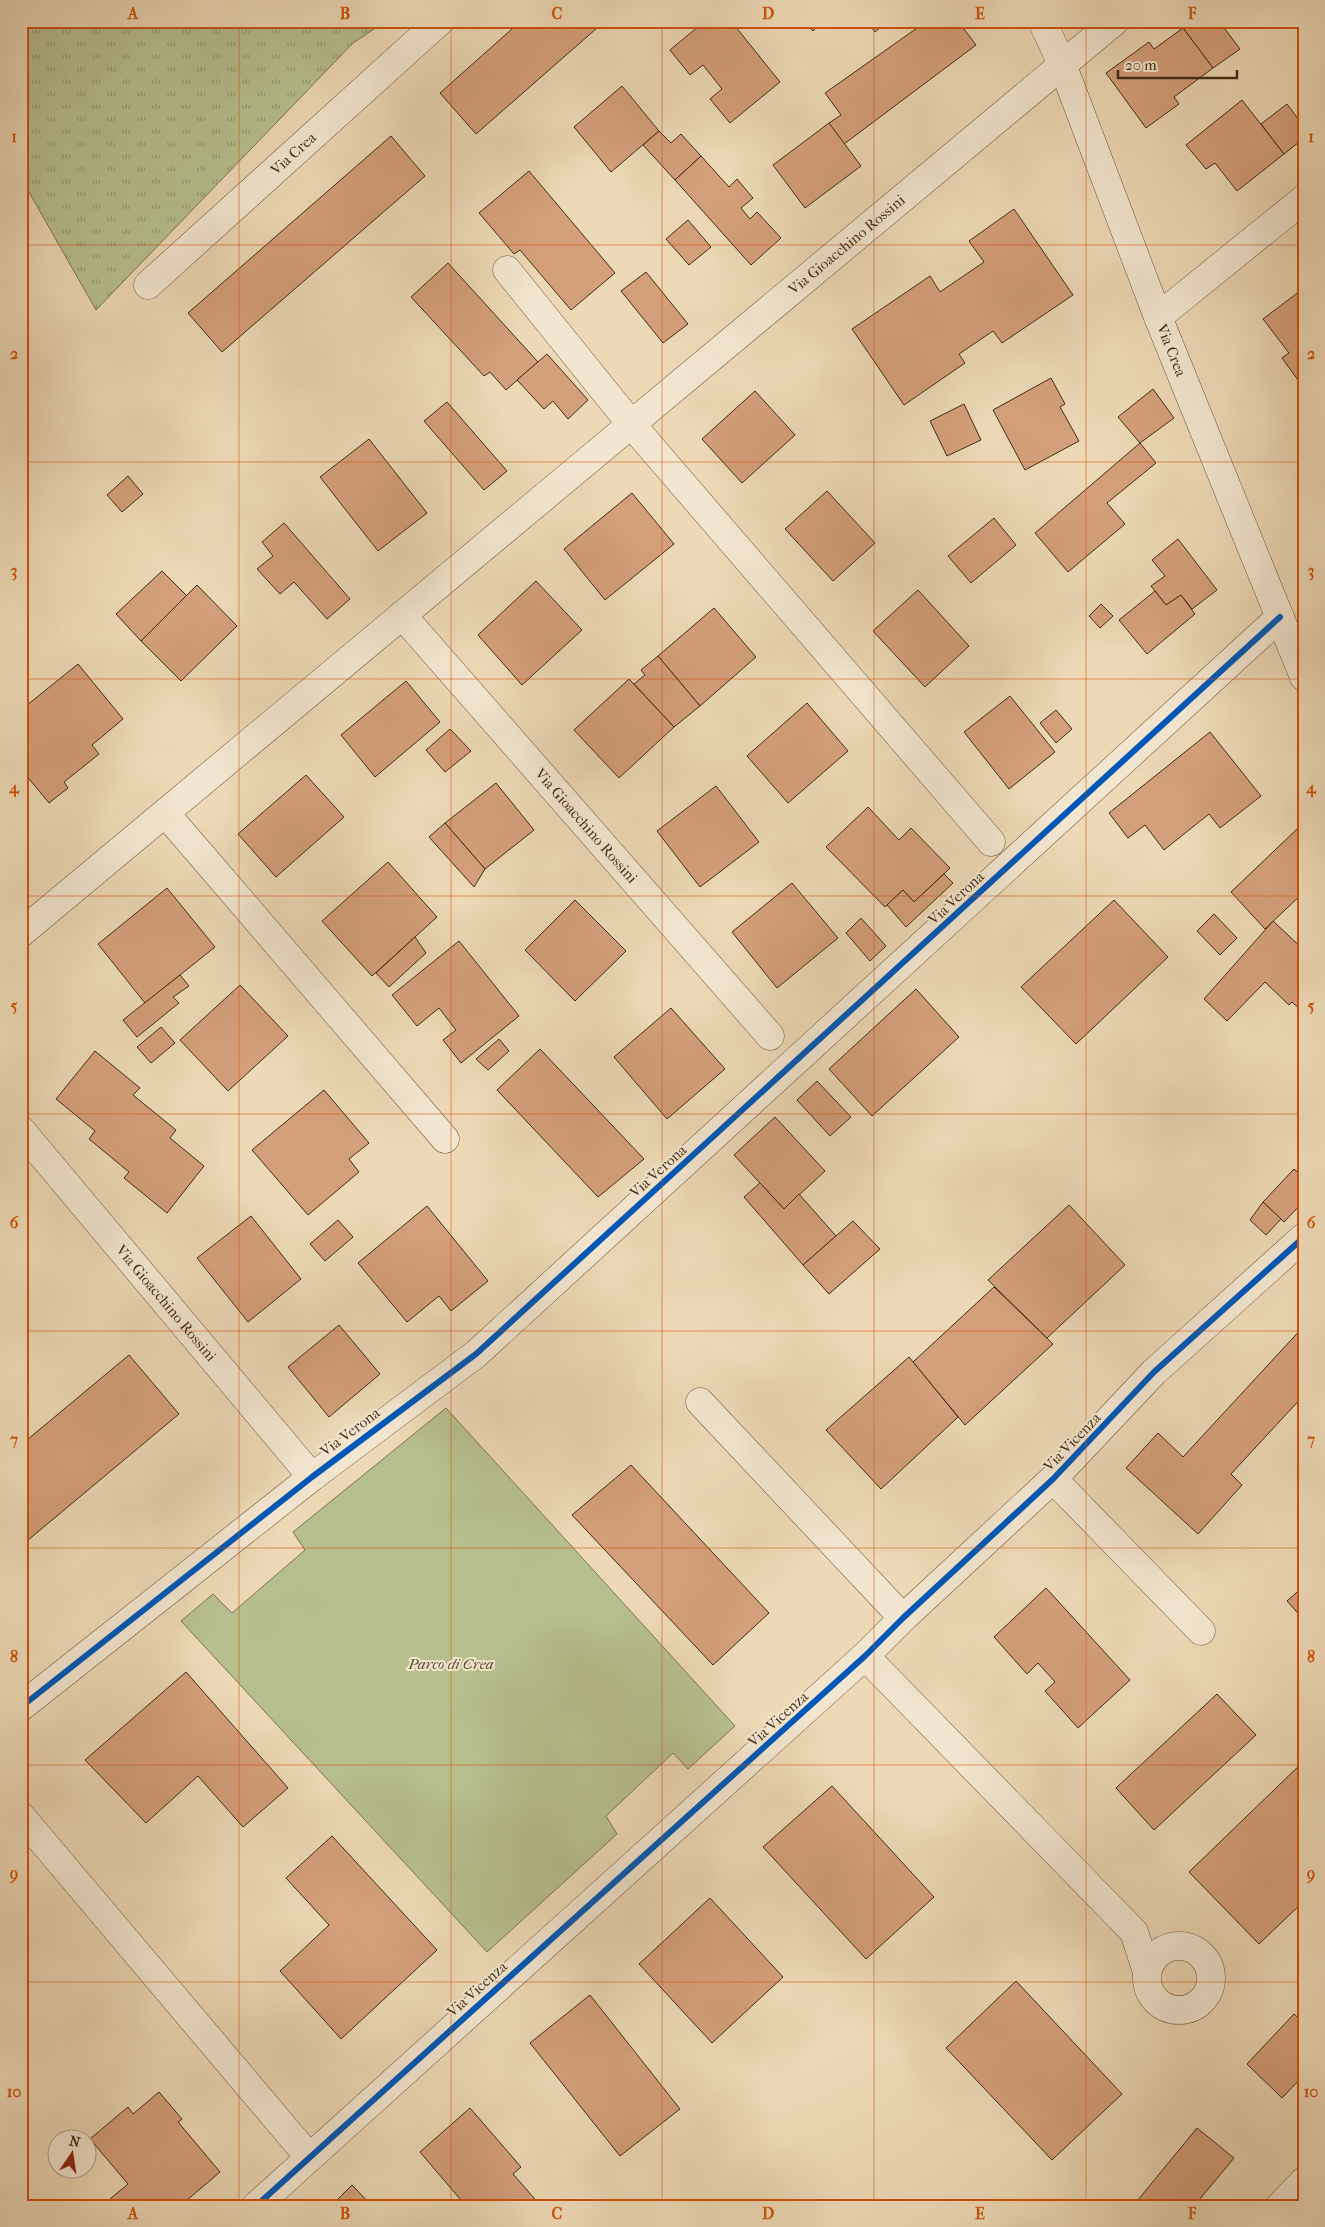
<svg xmlns="http://www.w3.org/2000/svg" width="1325" height="2227" font-family="'IM FELL French Canon',serif">
  <defs>
    <pattern id="grass-tufts" width="24" height="20" patternUnits="userSpaceOnUse" patternTransform="scale(1.25)"><rect width="24" height="20" fill="#b7bf8f"/><path d="M3 7l-1-3M5 7V3M7 7l1-3M15 17l-1-3M17 17v-4M19 17l1-3" fill="none" stroke="#969c74"/></pattern>
  </defs>
  <rect width="100%" height="100%" fill="#edd9b6"/>
  <filter id="stains"><feTurbulence type="fractalNoise" baseFrequency=".004" numOctaves="4"/><feColorMatrix values="0 0 0 0 .2 0 0 0 0 .09 0 0 0 0 .02 0 0 0 .5 -.17"/></filter>
  <radialGradient id="worn" r=".72"><stop offset=".6" stop-color="#630" stop-opacity="0"/><stop offset="1" stop-color="#630" stop-opacity=".3"/></radialGradient>
  <polygon fill="url(#grass-tufts)" stroke="#7d7651" points="21,21 386,21 353,43 96,310 21,178"/>
  <polygon fill="#b7bf8f" stroke="#7d7651" points="446,1408 735,1726 688,1769 673,1753 606,1816 617,1834 487,1952 181,1621 213,1594 232,1613 305,1550 293,1532"/>
  <g fill="#d49f7b" stroke="#432d13">
    <polygon points="521,21 605,21 476,134 440,93"/>
    <polygon points="705,21 731,21 780,82 730,123 710,99 722,89 703,65 690,75 670,50"/>
    <polygon points="804,21 823,21 813,31"/>
    <polygon points="866,21 888,21 875,32"/>
    <polygon points="927,21 958,21 976,45 844,144 829,123 841,115 825,93"/>
    <polygon points="1192,21 1219,21 1240,49 1213,68 1183,28"/>
    <polygon points="1183,28 1213,68 1174,97 1179,104 1146,128 1106,73 1149,42 1154,49"/>
    <polygon points="622,86 659,131 611,172 574,127"/>
    <polygon points="1242,100 1284,154 1237,191 1215,163 1206,169 1186,145"/>
    <polygon points="1287,104 1304,127 1304,138 1284,154 1261,124"/>
    <polygon points="829,123 861,166 805,208 773,165"/>
    <polygon points="659,131 671,143 681,134 701,156 675,180 643,145"/>
    <polygon points="391,136 425,176 222,352 188,313"/>
    <polygon points="701,156 729,187 737,179 753,198 741,208 750,219 757,212 781,238 751,265 675,180"/>
    <polygon points="529,171 615,273 571,310 520,250 514,254 479,213"/>
    <polygon points="1014,209 1073,295 1002,343 993,331 959,354 965,363 904,405 852,329 930,276 940,292 984,262 969,241"/>
    <polygon points="688,220 711,247 689,265 666,239"/>
    <polygon points="448,263 538,362 506,390 490,372 484,376 411,297"/>
    <polygon points="646,272 688,324 663,343 621,291"/>
    <polygon points="1304,288 1304,375 1298,380 1282,358 1289,353 1263,319"/>
    <polygon points="547,354 588,400 568,419 553,401 544,409 517,380"/>
    <polygon points="1051,378 1065,404 1060,407 1079,441 1025,470 993,410"/>
    <polygon points="1153,389 1174,418 1140,443 1118,417"/>
    <polygon points="755,391 795,435 742,483 702,439"/>
    <polygon points="447,402 507,471 484,490 424,421"/>
    <polygon points="964,404 981,440 947,456 930,421"/>
    <polygon points="369,439 427,513 378,551 320,477"/>
    <polygon points="1140,443 1156,463 1107,503 1125,524 1068,572 1035,533"/>
    <polygon points="128,476 143,494 122,512 107,495"/>
    <polygon points="827,491 875,543 833,581 785,529"/>
    <polygon points="632,493 674,544 605,600 564,549"/>
    <polygon points="994,518 1016,545 971,583 948,556"/>
    <polygon points="284,523 350,599 327,619 294,582 280,594 257,569 273,556 262,542"/>
    <polygon points="1178,539 1217,590 1192,609 1181,595 1166,605 1151,586 1165,576 1152,560"/>
    <polygon points="162,571 187,596 141,641 116,614"/>
    <polygon points="536,581 582,630 522,685 478,635"/>
    <polygon points="197,585 237,626 181,681 141,641"/>
    <polygon points="918,590 969,646 925,687 873,631"/>
    <polygon points="1155,591 1166,605 1181,595 1195,614 1147,654 1119,620"/>
    <polygon points="1101,604 1113,616 1100,628 1089,616"/>
    <polygon points="714,608 756,657 700,706 658,656"/>
    <polygon points="658,656 700,706 674,727 634,684 645,675 641,670"/>
    <polygon points="78,664 123,719 92,745 99,754 64,782 68,788 49,803 21,769 21,710"/>
    <polygon points="629,679 674,727 619,778 574,730"/>
    <polygon points="406,681 440,722 375,777 341,735"/>
    <polygon points="1010,696 1055,752 1009,789 964,732"/>
    <polygon points="807,703 848,751 788,803 747,756"/>
    <polygon points="1056,710 1072,729 1056,743 1040,723"/>
    <polygon points="450,729 471,751 445,772 426,750"/>
    <polygon points="1210,732 1261,796 1220,828 1209,814 1164,850 1145,825 1128,838 1109,813"/>
    <polygon points="306,775 344,817 276,877 238,834"/>
    <polygon points="496,783 534,830 485,869 445,823"/>
    <polygon points="716,786 759,842 700,887 657,831"/>
    <polygon points="868,807 899,840 911,828 950,868 914,902 903,890 885,907 826,847"/>
    <polygon points="445,823 485,869 474,887 429,837"/>
    <polygon points="1297,829 1304,836 1304,862 1297,869 1304,876 1304,892 1265,929 1231,892"/>
    <polygon points="388,862 437,917 372,976 322,921"/>
    <polygon points="944,874 953,883 906,927 887,905 903,890 914,902"/>
    <polygon points="792,883 838,938 777,988 732,932"/>
    <polygon points="167,888 215,947 145,1003 98,944"/>
    <polygon points="575,900 626,951 575,1001 525,950"/>
    <polygon points="1114,900 1168,957 1076,1044 1021,987"/>
    <polygon points="1214,914 1237,938 1220,955 1197,931"/>
    <polygon points="861,918 886,946 870,961 846,933"/>
    <polygon points="1273,921 1304,950 1304,1013 1292,1002 1289,1005 1265,982 1227,1021 1204,999"/>
    <polygon points="415,937 426,953 389,987 376,973"/>
    <polygon points="459,941 519,1016 461,1063 443,1040 456,1030 439,1008 417,1026 392,995"/>
    <polygon points="180,975 189,986 173,997 179,1003 137,1037 123,1020"/>
    <polygon points="240,985 288,1036 228,1091 180,1040"/>
    <polygon points="916,989 959,1037 872,1116 829,1069"/>
    <polygon points="671,1008 725,1069 667,1119 614,1057"/>
    <polygon points="161,1027 175,1043 151,1063 137,1047"/>
    <polygon points="499,1039 509,1051 488,1070 476,1059"/>
    <polygon points="540,1049 644,1159 598,1197 497,1090"/>
    <polygon points="95,1051 140,1088 133,1095 176,1130 170,1138 204,1166 167,1213 124,1178 129,1172 89,1139 95,1131 56,1099"/>
    <polygon points="817,1081 851,1117 830,1136 797,1100"/>
    <polygon points="324,1090 369,1143 349,1159 359,1172 308,1215 252,1150"/>
    <polygon points="775,1117 825,1171 784,1209 734,1155"/>
    <polygon points="1294,1169 1304,1178 1304,1201 1284,1222 1263,1202"/>
    <polygon points="760,1183 784,1209 799,1194 836,1236 803,1265 744,1197"/>
    <polygon points="1263,1202 1281,1219 1266,1235 1250,1220"/>
    <polygon points="1069,1205 1125,1265 1047,1338 988,1280"/>
    <polygon points="427,1206 488,1281 451,1311 439,1296 407,1322 358,1263"/>
    <polygon points="251,1216 301,1279 248,1322 197,1258"/>
    <polygon points="338,1220 353,1237 325,1261 310,1244"/>
    <polygon points="853,1221 880,1249 829,1294 803,1265"/>
    <polygon points="994,1287 1053,1344 965,1425 913,1362"/>
    <polygon points="339,1325 380,1374 329,1417 288,1367"/>
    <polygon points="1304,1326 1304,1395 1231,1474 1242,1485 1198,1534 1126,1468 1158,1433 1183,1457"/>
    <polygon points="129,1355 179,1414 21,1546 21,1445"/>
    <polygon points="909,1357 958,1417 881,1489 826,1430"/>
    <polygon points="631,1465 769,1613 713,1665 572,1515"/>
    <polygon points="1304,1586 1304,1620 1287,1601"/>
    <polygon points="1046,1588 1130,1680 1078,1728 1045,1691 1055,1682 1038,1663 1027,1674 994,1637"/>
    <polygon points="186,1672 288,1788 243,1827 198,1776 146,1823 85,1760"/>
    <polygon points="1217,1694 1256,1735 1154,1830 1116,1788"/>
    <polygon points="1304,1761 1304,1901 1259,1944 1189,1872"/>
    <polygon points="832,1786 934,1897 866,1959 763,1847"/>
    <polygon points="332,1836 437,1950 341,2039 280,1971 329,1925 286,1878"/>
    <polygon points="710,1898 783,1977 712,2043 639,1964"/>
    <polygon points="1016,1981 1122,2094 1052,2160 946,2048"/>
    <polygon points="590,1995 680,2109 620,2156 530,2043"/>
    <polygon points="1294,2014 1304,2023 1304,2079 1302,2077 1282,2098 1247,2064"/>
    <polygon points="159,2092 182,2119 178,2122 220,2172 180,2206 117,2206 110,2199 128,2184 90,2139 128,2107 133,2114"/>
    <polygon points="470,2108 521,2167 513,2174 541,2206 466,2206 420,2152"/>
    <polygon points="1197,2128 1234,2158 1194,2206 1133,2206"/>
    <polygon points="352,2185 372,2206 331,2206"/>
  </g>
  <g fill="none" stroke-linecap="round" stroke-linejoin="round">
    <defs>
      <g id="minor">
        <path id="s1" d="M 1042,21 L 1062,64 L 1158,317 L 1304,677"/>
        <polyline points="507,270 631,424 991,842"/>
        <path id="s2" d="M 148,285 L 440,21"/>
        <polyline points="1158,317 1304,199"/>
        <path id="s3" d="M 402,615 L 770,1036"/>
        <polyline points="166,814 445,1139"/>
        <path id="s4" d="M 21,933 L 1115,21"/>
        <path id="s5" d="M 21,1130 L 312,1477"/>
        <polyline points="700,1402 903,1618"/>
        <polyline points="1053,1479 1201,1631"/>
        <polyline points="865,1656 1134,1932 1147,1972"/>
        <polyline points="21,1707 312,1477 476,1354 1280,617"/>
        <polyline points="21,1816 309,2157"/>
        <circle cx="1179" cy="1978" r="32"/>
        <polyline points="256,2206 865,1656 903,1618 1053,1479 1154,1372 1304,1237"/>
        <polyline points="1280,2206 1304,2181"/>
      </g>
    </defs>
    <use href="#minor" stroke="#6e583c" stroke-width="29"/>
    <use href="#minor" stroke="#f3e6d0" stroke-width="28"/>
    <defs>
      <g id="cycleway">
        <polyline points="21,1707 312,1477 476,1354 1280,617"/>
        <polyline points="256,2206 865,1656 903,1618 1053,1479 1154,1372 1304,1237"/>
      </g>
    </defs>
    <use href="#cycleway" stroke="#f3e6d0" stroke-width="9"/>
    <use href="#cycleway" stroke="#0057b8" stroke-width="6"/>
  </g>
  <path fill="none" stroke="#cf520d" stroke-width="1" stroke-opacity="0.55" d="M 239,21 L 239,2206M 451,21 L 451,2206M 662,21 L 662,2206M 874,21 L 874,2206M 1086,21 L 1086,2206M 21,245 L 1304,245M 21,462 L 1304,462M 21,679 L 1304,679M 21,896 L 1304,896M 21,1114 L 1304,1114M 21,1331 L 1304,1331M 21,1548 L 1304,1548M 21,1765 L 1304,1765M 21,1982 L 1304,1982"/>
  <g text-anchor="middle" stroke-width="4" stroke-linejoin="round" paint-order="stroke">
    <g font-size="15" fill="#432d13" stroke="#f3e6d0">
      <text dy="5" stroke="none"><textPath href="#s2" startOffset="196">Via Crea</textPath></text>
      <text dy="5" stroke="none"><textPath href="#s4" startOffset="1075">Via Gioacchino Rossini</textPath></text>
      <text dy="5" stroke="none"><textPath href="#s1" startOffset="354">Via Crea</textPath></text>
      <text dy="5" stroke="none"><textPath href="#s3" startOffset="280">Via Gioacchino Rossini</textPath></text>
      <text transform="translate(956 898) rotate(-43)" y="5">Via Verona</text>
      <text transform="translate(658 1171) rotate(-42)" y="5">Via Verona</text>
      <text dy="5" stroke="none"><textPath href="#s5" startOffset="226">Via Gioacchino Rossini</textPath></text>
      <text transform="translate(350 1432) rotate(-37)" y="5">Via Verona</text>
      <text transform="translate(1072 1442) rotate(-46)" y="5">Via Vicenza</text>
      <text transform="translate(778 1719) rotate(-42)" y="5">Via Vicenza</text>
      <text transform="translate(477 1989) rotate(-42)" y="5">Via Vicenza</text>
    </g>
    <g font-size="15" font-style="italic" fill="#5a4a2c" stroke="#f3e6d0">
      <text x="451" y="1669">Parco di Crea</text>
    </g>
  </g>
  <rect width="1325" height="2227" fill="none" stroke="#edd9b6" stroke-width="55"/>
  <g transform="translate(72 2154) rotate(13)"><circle r="24" fill="#f3e6d0" stroke="#ad9c84"/>
  <path d="M0-4L9 19L0 12L-9 19Z" fill="#8f2418"/>
  <text y="-8" font-size="14" font-weight="bold" text-anchor="middle" fill="#432d13">N</text>
  </g>
  <path d="M1118 70v8h119v-8" fill="none" stroke="#432d13" stroke-width="2.5"/>
  <text x="1125" y="70" font-size="15" fill="#432d13" stroke="#f3e6d0" stroke-width="4" paint-order="stroke">20 m</text>
  <rect x="28" y="28" width="1270" height="2172" fill="none" stroke="#cf520d" stroke-width="2"/>
  <g font-size="16" text-anchor="middle" font-weight="bold" fill="#cf520d">
    <text x="133" y="19">A</text>
    <text x="345" y="19">B</text>
    <text x="557" y="19">C</text>
    <text x="768" y="19">D</text>
    <text x="980" y="19">E</text>
    <text x="1192" y="19">F</text>
    <text x="14" y="142">1</text>
    <text x="1311" y="142">1</text>
    <text x="14" y="359">2</text>
    <text x="1311" y="359">2</text>
    <text x="14" y="576">3</text>
    <text x="1311" y="576">3</text>
    <text x="14" y="793">4</text>
    <text x="1311" y="793">4</text>
    <text x="14" y="1011">5</text>
    <text x="1311" y="1011">5</text>
    <text x="14" y="1228">6</text>
    <text x="1311" y="1228">6</text>
    <text x="14" y="1445">7</text>
    <text x="1311" y="1445">7</text>
    <text x="14" y="1662">8</text>
    <text x="1311" y="1662">8</text>
    <text x="14" y="1879">9</text>
    <text x="1311" y="1879">9</text>
    <text x="14" y="2097">10</text>
    <text x="1311" y="2097">10</text>
    <text x="133" y="2219">A</text>
    <text x="345" y="2219">B</text>
    <text x="557" y="2219">C</text>
    <text x="768" y="2219">D</text>
    <text x="980" y="2219">E</text>
    <text x="1192" y="2219">F</text>
  </g>
  <rect width="100%" height="100%" filter="url(#stains)"/>
  <rect width="100%" height="100%" fill="url(#worn)"/>
</svg>
